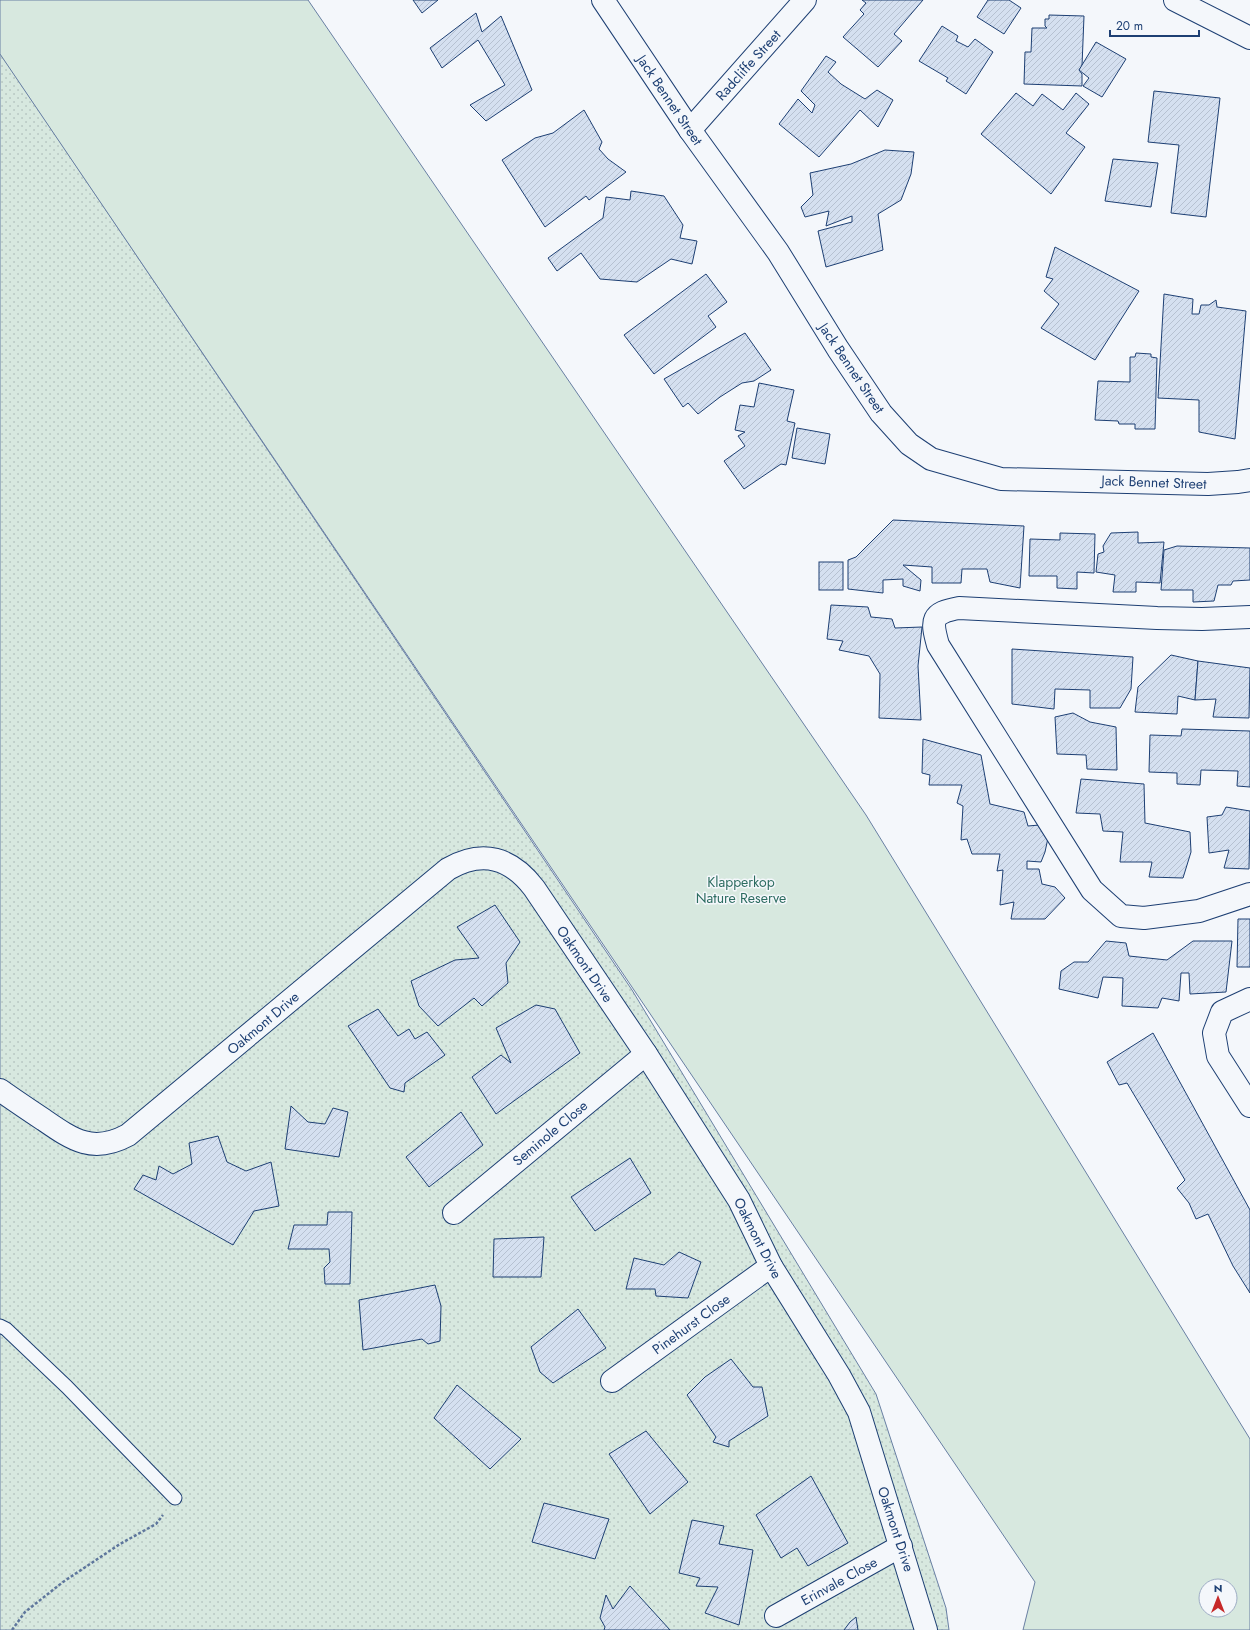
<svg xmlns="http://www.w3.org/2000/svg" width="1250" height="1630" font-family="Jost,sans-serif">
  <defs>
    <pattern id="grass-dots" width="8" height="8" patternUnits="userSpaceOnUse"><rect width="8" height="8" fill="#d7e8df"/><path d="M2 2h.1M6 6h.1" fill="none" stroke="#b8c8c3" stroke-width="1.8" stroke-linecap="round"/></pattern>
    <pattern id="building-hatch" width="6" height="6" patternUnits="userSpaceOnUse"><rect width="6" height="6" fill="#d5e0f0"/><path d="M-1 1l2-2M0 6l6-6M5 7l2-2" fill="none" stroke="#b6c1d1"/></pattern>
  </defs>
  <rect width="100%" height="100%" fill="#f4f7fb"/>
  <polygon fill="url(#grass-dots)" stroke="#687fa3" points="0,53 632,990 876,1394 946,1608 949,1630 0,1630"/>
  <path fill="#d7e8df" stroke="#687fa3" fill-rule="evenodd" d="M 0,0 L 308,0 L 866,815 L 1250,1439 L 1250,1630 L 1023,1630 L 1035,1582 L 0,54 ZM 1206,1586 L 1230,1586 L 1230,1610 L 1206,1610 Z"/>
  <g fill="url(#building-hatch)" stroke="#1d3f73">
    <polygon points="413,0 438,0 422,13"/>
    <polygon points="862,0 923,0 894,34 902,41 878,67 843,37 864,14 860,10 866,3"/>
    <polygon points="988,0 1009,0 1021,8 1004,34 977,17"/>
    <polygon points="476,13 482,32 501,16 532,90 486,121 470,105 505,85 478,40 442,68 430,48"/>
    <polygon points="1049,15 1084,16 1082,66 1079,70 1082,74 1082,86 1024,84 1025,52 1031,52 1032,28 1047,28 1045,26 1045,19 1049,19"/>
    <polygon points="942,26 958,36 956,41 968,47 975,39 993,52 966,94 946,81 948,78 919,61"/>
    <polygon points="1096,42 1126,59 1102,97 1083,86 1089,78 1079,70"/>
    <polygon points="826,56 836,62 828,72 841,84 865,99 877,90 893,100 878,127 860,110 819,157 779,124 798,99 812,113 815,105 801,91"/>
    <polygon points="1154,91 1220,98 1206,217 1171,213 1179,145 1148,142"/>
    <polygon points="1016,93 1033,106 1042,94 1063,110 1076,93 1089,104 1066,133 1085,147 1051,194 981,134"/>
    <polygon points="584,110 602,142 599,149 608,159 626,172 589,200 586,196 545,227 502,160 535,138 553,133"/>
    <polygon points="885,150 914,152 911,174 901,200 878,214 883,250 826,267 818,231 852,222 852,216 826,226 829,211 805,217 801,207 813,195 810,173 851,164"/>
    <polygon points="1113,159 1158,163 1151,207 1105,201"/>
    <polygon points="631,191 664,196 683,225 680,238 697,241 692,264 671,259 637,282 600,279 581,253 557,271 548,258 603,218 606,197 630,200"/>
    <polygon points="1055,247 1139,291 1095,360 1041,328 1059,304 1044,291 1053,279 1046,277"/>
    <polygon points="706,274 727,302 708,316 716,327 654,374 624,335"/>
    <polygon points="1164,294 1193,299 1192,314 1199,314 1201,305 1209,305 1216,300 1217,307 1246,311 1235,439 1199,432 1199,400 1158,398"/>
    <polygon points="745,333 771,370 754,381 742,383 720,397 698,414 688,403 683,407 664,379"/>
    <polygon points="1136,353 1151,354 1151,357 1157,358 1155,429 1135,429 1135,424 1119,424 1118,421 1095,420 1098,381 1130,382 1130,357 1135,357"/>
    <polygon points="759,383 794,390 787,421 795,423 786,465 781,464 744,489 724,461 745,446 738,436 745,432 735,430 740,405 754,407"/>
    <polygon points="797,428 830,434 825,464 792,458"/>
    <polygon points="893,520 1024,526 1020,588 990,582 987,569 962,569 961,583 932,583 932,567 903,565 921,580 920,591 903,586 903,579 883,580 883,593 848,589 848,560 856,557"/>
    <polygon points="1138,532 1138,543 1164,542 1160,583 1136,582 1136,592 1113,592 1115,575 1096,572 1098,554 1104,552 1103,546 1111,533"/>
    <polygon points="1060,533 1095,534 1094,573 1077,572 1077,589 1057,588 1057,576 1029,576 1030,539 1060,540"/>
    <polygon points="1177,546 1250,548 1250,580 1233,581 1231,585 1218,585 1214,601 1193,602 1193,590 1161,590 1164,550"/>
    <rect x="819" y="562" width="24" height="28"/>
    <polygon points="831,605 868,607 871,617 892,619 895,628 922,627 918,666 921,720 879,718 880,674 869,656 839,650 843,641 827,639"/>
    <polygon points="1012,649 1133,657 1131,689 1120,708 1090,708 1090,690 1055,689 1054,709 1012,704"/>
    <polygon points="1171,655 1198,661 1195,700 1178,696 1177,714 1135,712 1138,687"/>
    <polygon points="1198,661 1250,668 1249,718 1213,717 1216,699 1195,700"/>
    <polygon points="1073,713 1090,722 1116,727 1117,770 1087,769 1086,755 1057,754 1055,717"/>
    <polygon points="1182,729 1250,731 1250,787 1237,786 1238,771 1201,770 1200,785 1177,784 1177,773 1149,772 1150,735 1181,736"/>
    <polygon points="923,739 981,755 990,804 1024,812 1028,826 1051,824 1045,852 1041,862 1027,861 1027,869 1039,869 1042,884 1055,887 1065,898 1045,919 1011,919 1014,902 1000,905 1003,870 997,871 1000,854 972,854 967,839 961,840 963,806 957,803 962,785 929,785 930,775 922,773"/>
    <polygon points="1081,779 1144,784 1145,823 1190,832 1191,852 1183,878 1149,877 1152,862 1120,862 1123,832 1103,831 1100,814 1076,813"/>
    <polygon points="1226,807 1250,811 1249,869 1224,868 1229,850 1209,853 1207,817 1222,815"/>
    <polygon points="495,905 520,942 506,963 508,983 482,1006 474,998 438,1026 419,1006 411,981 455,960 479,958 457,927"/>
    <polygon points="1238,919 1250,919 1250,967 1237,967"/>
    <polygon points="1106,941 1126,943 1129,956 1167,960 1193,941 1232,941 1226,992 1190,994 1189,973 1181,973 1179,1001 1162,998 1158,1008 1122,1006 1123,978 1103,977 1098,998 1059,989 1061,971 1074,962 1088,962"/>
    <polygon points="536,1005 555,1009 580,1053 496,1114 472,1077 501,1055 511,1063 496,1028"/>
    <polygon points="378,1009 398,1036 409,1029 415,1039 427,1032 445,1055 405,1083 404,1092 390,1088 348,1026"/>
    <polygon points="1153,1033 1250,1210 1250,1293 1233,1266 1208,1214 1196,1219 1189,1203 1177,1188 1185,1180 1127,1083 1119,1085 1107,1062"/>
    <polygon points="291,1106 308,1122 325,1124 333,1108 348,1112 339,1157 285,1149"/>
    <polygon points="461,1112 483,1145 429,1187 406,1157"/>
    <polygon points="218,1136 227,1162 246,1171 271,1162 279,1206 254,1211 233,1245 134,1189 143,1175 156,1180 159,1166 173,1174 192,1164 189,1143"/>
    <polygon points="630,1158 651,1193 595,1231 571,1197"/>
    <polygon points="328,1212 352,1212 350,1284 325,1284 324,1268 330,1262 329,1249 288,1249 294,1225 327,1225"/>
    <polygon points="544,1237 541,1277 493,1277 494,1239"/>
    <polygon points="679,1252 701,1262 688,1298 656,1296 655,1289 626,1289 634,1258 664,1265"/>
    <polygon points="435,1285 441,1306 440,1341 428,1344 422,1339 363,1350 359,1300"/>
    <polygon points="578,1309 606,1348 553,1383 540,1372 531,1347"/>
    <polygon points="731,1359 753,1387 762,1387 768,1416 729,1441 729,1447 713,1442 716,1437 687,1395 705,1377"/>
    <polygon points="457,1385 521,1439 490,1469 434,1418"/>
    <polygon points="646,1431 688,1482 650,1514 609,1454"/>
    <polygon points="811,1476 848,1543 808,1566 797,1548 781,1558 756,1515"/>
    <polygon points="544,1503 609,1519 595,1559 532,1542"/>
    <polygon points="692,1520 724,1526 719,1544 753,1550 739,1625 705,1613 718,1587 696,1586 700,1578 679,1573"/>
    <polygon points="630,1586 670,1630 604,1630 605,1627 600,1618 606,1595 613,1609"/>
    <polygon points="856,1617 858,1630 844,1630 850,1622"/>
  </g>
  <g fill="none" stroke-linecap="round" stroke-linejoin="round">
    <defs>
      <polyline id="service" points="0,1326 6,1329 67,1387 175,1498"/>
      <g id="minor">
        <polyline points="603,0 690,130 778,252 838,349 881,413 909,444 931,459 1001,479 1208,484 1238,482 1250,480"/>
        <polyline points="1175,0 1250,38"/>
        <polyline points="690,130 805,0"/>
        <path d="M 1250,617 L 1202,619 L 1157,618 L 959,608 C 931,613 931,620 938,645 L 1092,890 L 1121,916 L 1144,918 L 1199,911 L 1250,894"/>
        <polyline points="1250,999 1222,1012 1214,1033 1218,1056 1250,1106"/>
        <path d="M 0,1090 C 14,1100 29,1110 44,1120 C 73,1140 93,1154 128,1135 L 448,869 C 483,849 511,858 534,888 L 646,1054 L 739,1200 L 771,1266 L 839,1375 L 859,1412 L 926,1630"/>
        <polyline points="454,1213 646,1054"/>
        <polyline points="612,1381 771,1266"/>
        <polyline points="776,1616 901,1546"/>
      </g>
    </defs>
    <use href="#service" stroke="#1d3f73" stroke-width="15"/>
    <use href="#minor" stroke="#1d3f73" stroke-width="24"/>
    <polyline stroke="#5e769c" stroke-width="2.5" stroke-dasharray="3 2" stroke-linecap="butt" points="12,1630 25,1612 63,1582 120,1544 156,1524 163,1515"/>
    <use href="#service" stroke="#f4f7fb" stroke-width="13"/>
    <use href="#minor" stroke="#f4f7fb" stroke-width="22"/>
  </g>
  <g text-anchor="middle" stroke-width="3" stroke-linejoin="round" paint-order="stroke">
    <g font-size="14" fill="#1d3f73" stroke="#f4f7fb">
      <text transform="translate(748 65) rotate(-48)" y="5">Radcliffe Street</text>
      <text transform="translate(670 100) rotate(56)" y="5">Jack Bennet Street</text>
      <text transform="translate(852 368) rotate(56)" y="5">Jack Bennet Street</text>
      <text transform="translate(1154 482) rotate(2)" y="5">Jack Bennet Street</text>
      <text transform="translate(585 964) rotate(56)" y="5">Oakmont Drive</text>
      <text transform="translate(263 1023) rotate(-40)" y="5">Oakmont Drive</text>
      <text transform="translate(550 1133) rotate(-40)" y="5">Seminole Close</text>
      <text transform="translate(758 1238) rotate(63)" y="5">Oakmont Drive</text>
      <text transform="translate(691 1324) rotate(-36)" y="5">Pinehurst Close</text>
      <text transform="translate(896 1529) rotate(72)" y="5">Oakmont Drive</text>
      <text transform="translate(839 1581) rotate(-29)" y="5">Erinvale Close</text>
    </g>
    <g font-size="14" fill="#2c6c60" stroke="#f4f7fb">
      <text x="741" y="887">Klapperkop<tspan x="741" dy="16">Nature Reserve</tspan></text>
    </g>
  </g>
  <g transform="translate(1218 1598)"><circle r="19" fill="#f4f7fb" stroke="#9eadc5"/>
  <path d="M0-3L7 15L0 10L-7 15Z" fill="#c62828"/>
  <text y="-6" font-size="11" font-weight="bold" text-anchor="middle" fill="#1d3f73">N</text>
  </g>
  <path d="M1110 30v6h89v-6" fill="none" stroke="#1d3f73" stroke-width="2"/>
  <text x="1116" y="30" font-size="12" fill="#1d3f73" stroke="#f4f7fb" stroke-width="3" paint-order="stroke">20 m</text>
</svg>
